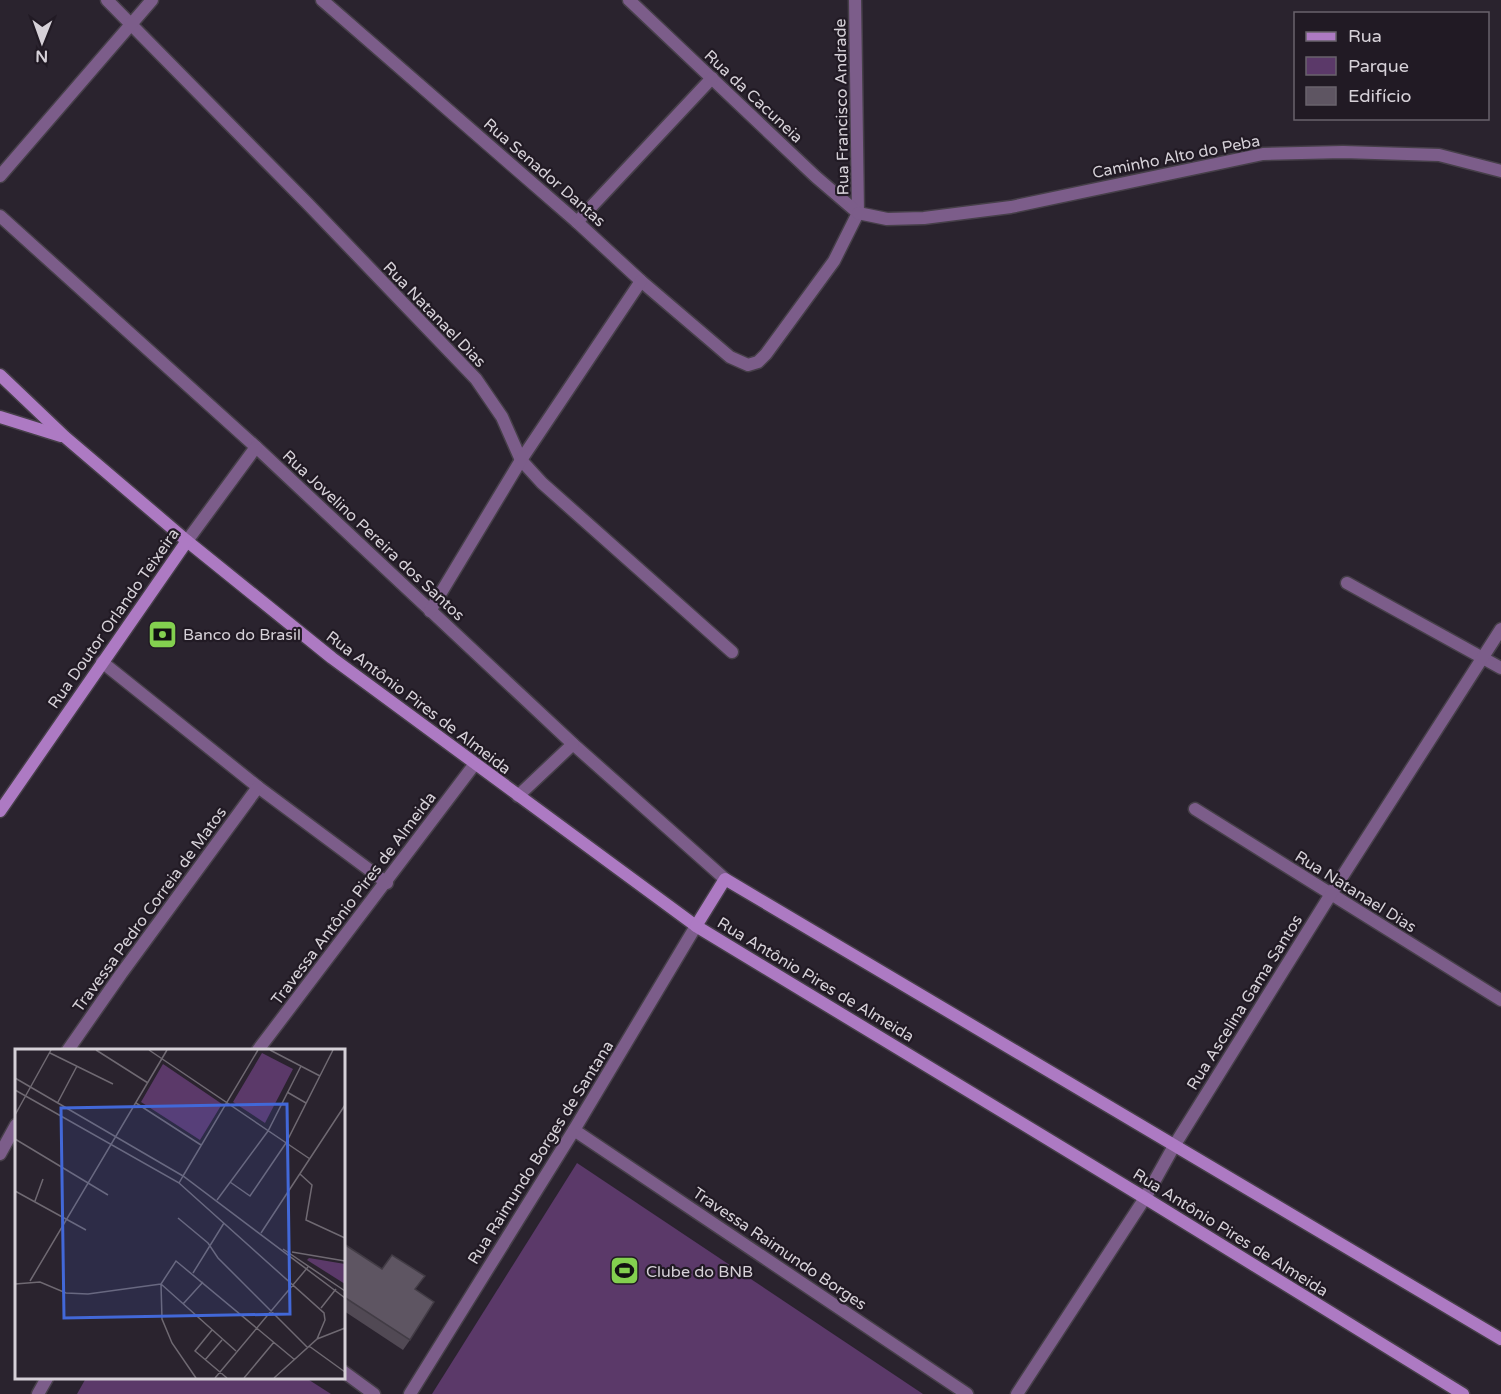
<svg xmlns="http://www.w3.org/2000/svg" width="1501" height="1394" font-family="'Varela Round',sans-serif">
  <rect width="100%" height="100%" fill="#2a232e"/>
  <g fill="#5b3969">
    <polygon points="577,1163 923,1394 432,1394"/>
    <polygon points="86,1378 306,1378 331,1394 77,1394"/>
  </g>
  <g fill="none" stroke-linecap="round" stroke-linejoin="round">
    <defs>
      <polyline id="service" points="102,662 258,787"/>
      <g id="minor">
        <polyline points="107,0 307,203 476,379 502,417 521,460 542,483 732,652"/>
        <polyline points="322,0 577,222 641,281 730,357 748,365 758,362 766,354 834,261 858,213 855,0"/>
        <polyline points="629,0 816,177 858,213"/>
        <polyline points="0,176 152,0"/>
        <polyline points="858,213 887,219 924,218 1011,207 1263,154 1343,152 1439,155 1501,171"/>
        <polyline points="0,216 256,447 573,744 725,879"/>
        <polyline points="577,222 712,78"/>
        <polyline points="187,541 256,447"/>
        <polyline points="1347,583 1501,668"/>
        <polyline points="430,611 521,460 641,281"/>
        <polyline points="518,796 573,744"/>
        <polyline points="1195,809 1501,1000"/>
        <polyline points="68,1050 121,974 258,787 387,883"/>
        <polyline points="258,1050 474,765"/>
        <polyline points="574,1130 967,1394"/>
        <polyline points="0,1154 16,1125"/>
        <polyline points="344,1372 374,1394"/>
        <polyline points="38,1394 47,1378"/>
        <polyline points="410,1394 574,1130 696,926"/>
        <polyline points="1017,1394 1145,1198 1174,1146 1331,894 1501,629"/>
      </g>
      <g id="secondary">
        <polyline points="0,375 65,437 187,541 332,658 696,926 1145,1198 1463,1394"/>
        <polyline points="0,417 61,436"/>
        <polyline points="0,811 187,541"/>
        <polyline points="696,926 725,879 1501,1339"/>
      </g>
    </defs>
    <use href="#service" stroke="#463f49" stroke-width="15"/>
    <use href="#minor" stroke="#463f49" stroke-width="15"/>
    <use href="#secondary" stroke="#463f49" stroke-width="15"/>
    <use href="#service" stroke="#7c5d8a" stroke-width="12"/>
    <use href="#minor" stroke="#7c5d8a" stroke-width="12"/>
    <use href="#secondary" stroke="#ad7ac3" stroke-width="12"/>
  </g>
  <polygon fill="#514954" points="344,1244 382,1269 410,1340 403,1350 344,1311"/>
  <polygon fill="#5e5562" stroke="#423c45" stroke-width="1.5" points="344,1244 382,1269 392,1255 425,1276 415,1289 434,1302 410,1340 344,1297"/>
  <defs>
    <symbol id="bank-square" viewBox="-11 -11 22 22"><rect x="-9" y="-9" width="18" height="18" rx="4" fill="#83d04f" stroke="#211a24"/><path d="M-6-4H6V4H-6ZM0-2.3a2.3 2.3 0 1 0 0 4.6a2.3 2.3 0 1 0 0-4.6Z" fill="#111"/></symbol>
    <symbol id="stadium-square" viewBox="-11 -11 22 22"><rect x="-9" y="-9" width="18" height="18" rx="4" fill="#83d04f" stroke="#211a24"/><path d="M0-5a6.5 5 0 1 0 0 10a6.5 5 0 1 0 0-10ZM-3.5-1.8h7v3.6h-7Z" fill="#111"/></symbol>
  </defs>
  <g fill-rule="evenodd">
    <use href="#bank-square" x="146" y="618" width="33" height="33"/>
    <use href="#stadium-square" x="608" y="1254" width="33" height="33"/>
  </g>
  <g text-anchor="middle" stroke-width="4.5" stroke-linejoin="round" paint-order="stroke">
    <g font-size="16" fill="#d6d1d8" stroke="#211a24">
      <text transform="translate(754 96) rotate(43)" y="6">Rua da Cacuneia</text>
      <text transform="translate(841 107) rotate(-91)" y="6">Rua Francisco Andrade</text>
      <text transform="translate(1176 156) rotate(-11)" y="6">Caminho Alto do Peba</text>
      <text transform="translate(545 172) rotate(41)" y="6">Rua Senador Dantas</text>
      <text transform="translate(435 314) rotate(46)" y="6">Rua Natanael Dias</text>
      <text transform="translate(374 535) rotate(43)" y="6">Rua Jovelino Pereira dos Santos</text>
      <text transform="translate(113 618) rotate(-55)" y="6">Rua Doutor Orlando Teixeira</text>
      <text transform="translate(419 702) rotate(37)" y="6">Rua Antônio Pires de Almeida</text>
      <text transform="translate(1356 891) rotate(32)" y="6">Rua Natanael Dias</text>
      <text transform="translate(353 898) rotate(-53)" y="6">Travessa Antônio Pires de Almeida</text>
      <text transform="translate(149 909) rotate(-54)" y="6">Travessa Pedro Correia de Matos</text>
      <text transform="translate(816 979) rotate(31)" y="6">Rua Antônio Pires de Almeida</text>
      <text transform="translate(1244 1002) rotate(-58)" y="6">Rua Ascelina Gama Santos</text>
      <text transform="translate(540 1152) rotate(-58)" y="6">Rua Raimundo Borges de Santana</text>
      <text transform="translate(1231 1232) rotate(32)" y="6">Rua Antônio Pires de Almeida</text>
      <text transform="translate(780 1248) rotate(34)" y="6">Travessa Raimundo Borges</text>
    </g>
    <g font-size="16" fill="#d6d1d8" stroke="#211a24" text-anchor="start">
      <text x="183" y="640">Banco do Brasil</text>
      <text x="646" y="1277">Clube do BNB</text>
    </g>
  </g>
  <g transform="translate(15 1049)">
    <rect width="330" height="330" fill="#2a232e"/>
    <path d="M 247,4 L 278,20 L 250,74 L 218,53 ZM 148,15 L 207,55 L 185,91 L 126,53 ZM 294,209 L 330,215 L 330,235 L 292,211 Z" fill="#5b3969"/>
    <path fill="none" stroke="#6f6972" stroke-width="1.5" d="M 81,1 L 133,34M 134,1 L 295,110M 255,1 L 305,27M 35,4 L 98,35M 0,29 L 168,127 L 330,249M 0,41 L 164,134 L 168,127M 272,43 L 291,54M 43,53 L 62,17M 121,54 L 186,96M 0,66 L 36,1M 0,90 L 93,146M 285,125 L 297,136 L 291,171 L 330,189M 168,127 L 243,1M 215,133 L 235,147 L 271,94 L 318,1M 164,134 L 309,264 L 310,271 L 302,290 L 259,329M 0,142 L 71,181M 202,151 L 253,82 L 286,17M 20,152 L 28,130M 163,169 L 193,194 L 203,209 L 293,299M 246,184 L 330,56M 268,200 L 330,242M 277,203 L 330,212M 178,224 L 209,174M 15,232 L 152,1M 0,235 L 25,233 L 51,244 L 73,245 L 146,235M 146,235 L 221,302M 168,255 L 188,233M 306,259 L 321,240M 197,281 L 180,302 L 212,329M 302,290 L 330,279M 294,297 L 330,323M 190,311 L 207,291M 181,329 L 157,294 L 147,270 L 146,235 L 161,212 L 280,311M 200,329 L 293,218M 229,329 L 259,293"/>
    <path fill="#4268d8" fill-opacity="0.15" stroke="#4268d8" stroke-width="3" d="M 272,55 L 275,265 L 49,269 L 46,59 Z"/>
    <rect width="330" height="330" fill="none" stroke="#d6d1d8" stroke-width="3"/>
  </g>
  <rect x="1294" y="12" width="195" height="108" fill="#211a24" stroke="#69636c" stroke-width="1.5"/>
  <rect x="1306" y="32" width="30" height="9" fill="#ad7ac3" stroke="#69636c" stroke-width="1.5"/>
  <text x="1348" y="42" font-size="18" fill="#d6d1d8">Rua</text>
  <rect x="1306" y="57" width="30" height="18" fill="#5b3969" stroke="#69636c" stroke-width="1.5"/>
  <text x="1348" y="72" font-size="18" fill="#d6d1d8">Parque</text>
  <rect x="1306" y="87" width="30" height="18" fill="#5e5562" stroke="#69636c" stroke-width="1.5"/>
  <text x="1348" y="102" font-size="18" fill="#d6d1d8">Edifício</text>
  <g transform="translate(42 42) rotate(181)" stroke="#211a24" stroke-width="4.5" paint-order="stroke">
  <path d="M0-4.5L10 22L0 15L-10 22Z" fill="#d6d1d8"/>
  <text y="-9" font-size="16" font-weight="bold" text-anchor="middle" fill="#d6d1d8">N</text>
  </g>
</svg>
